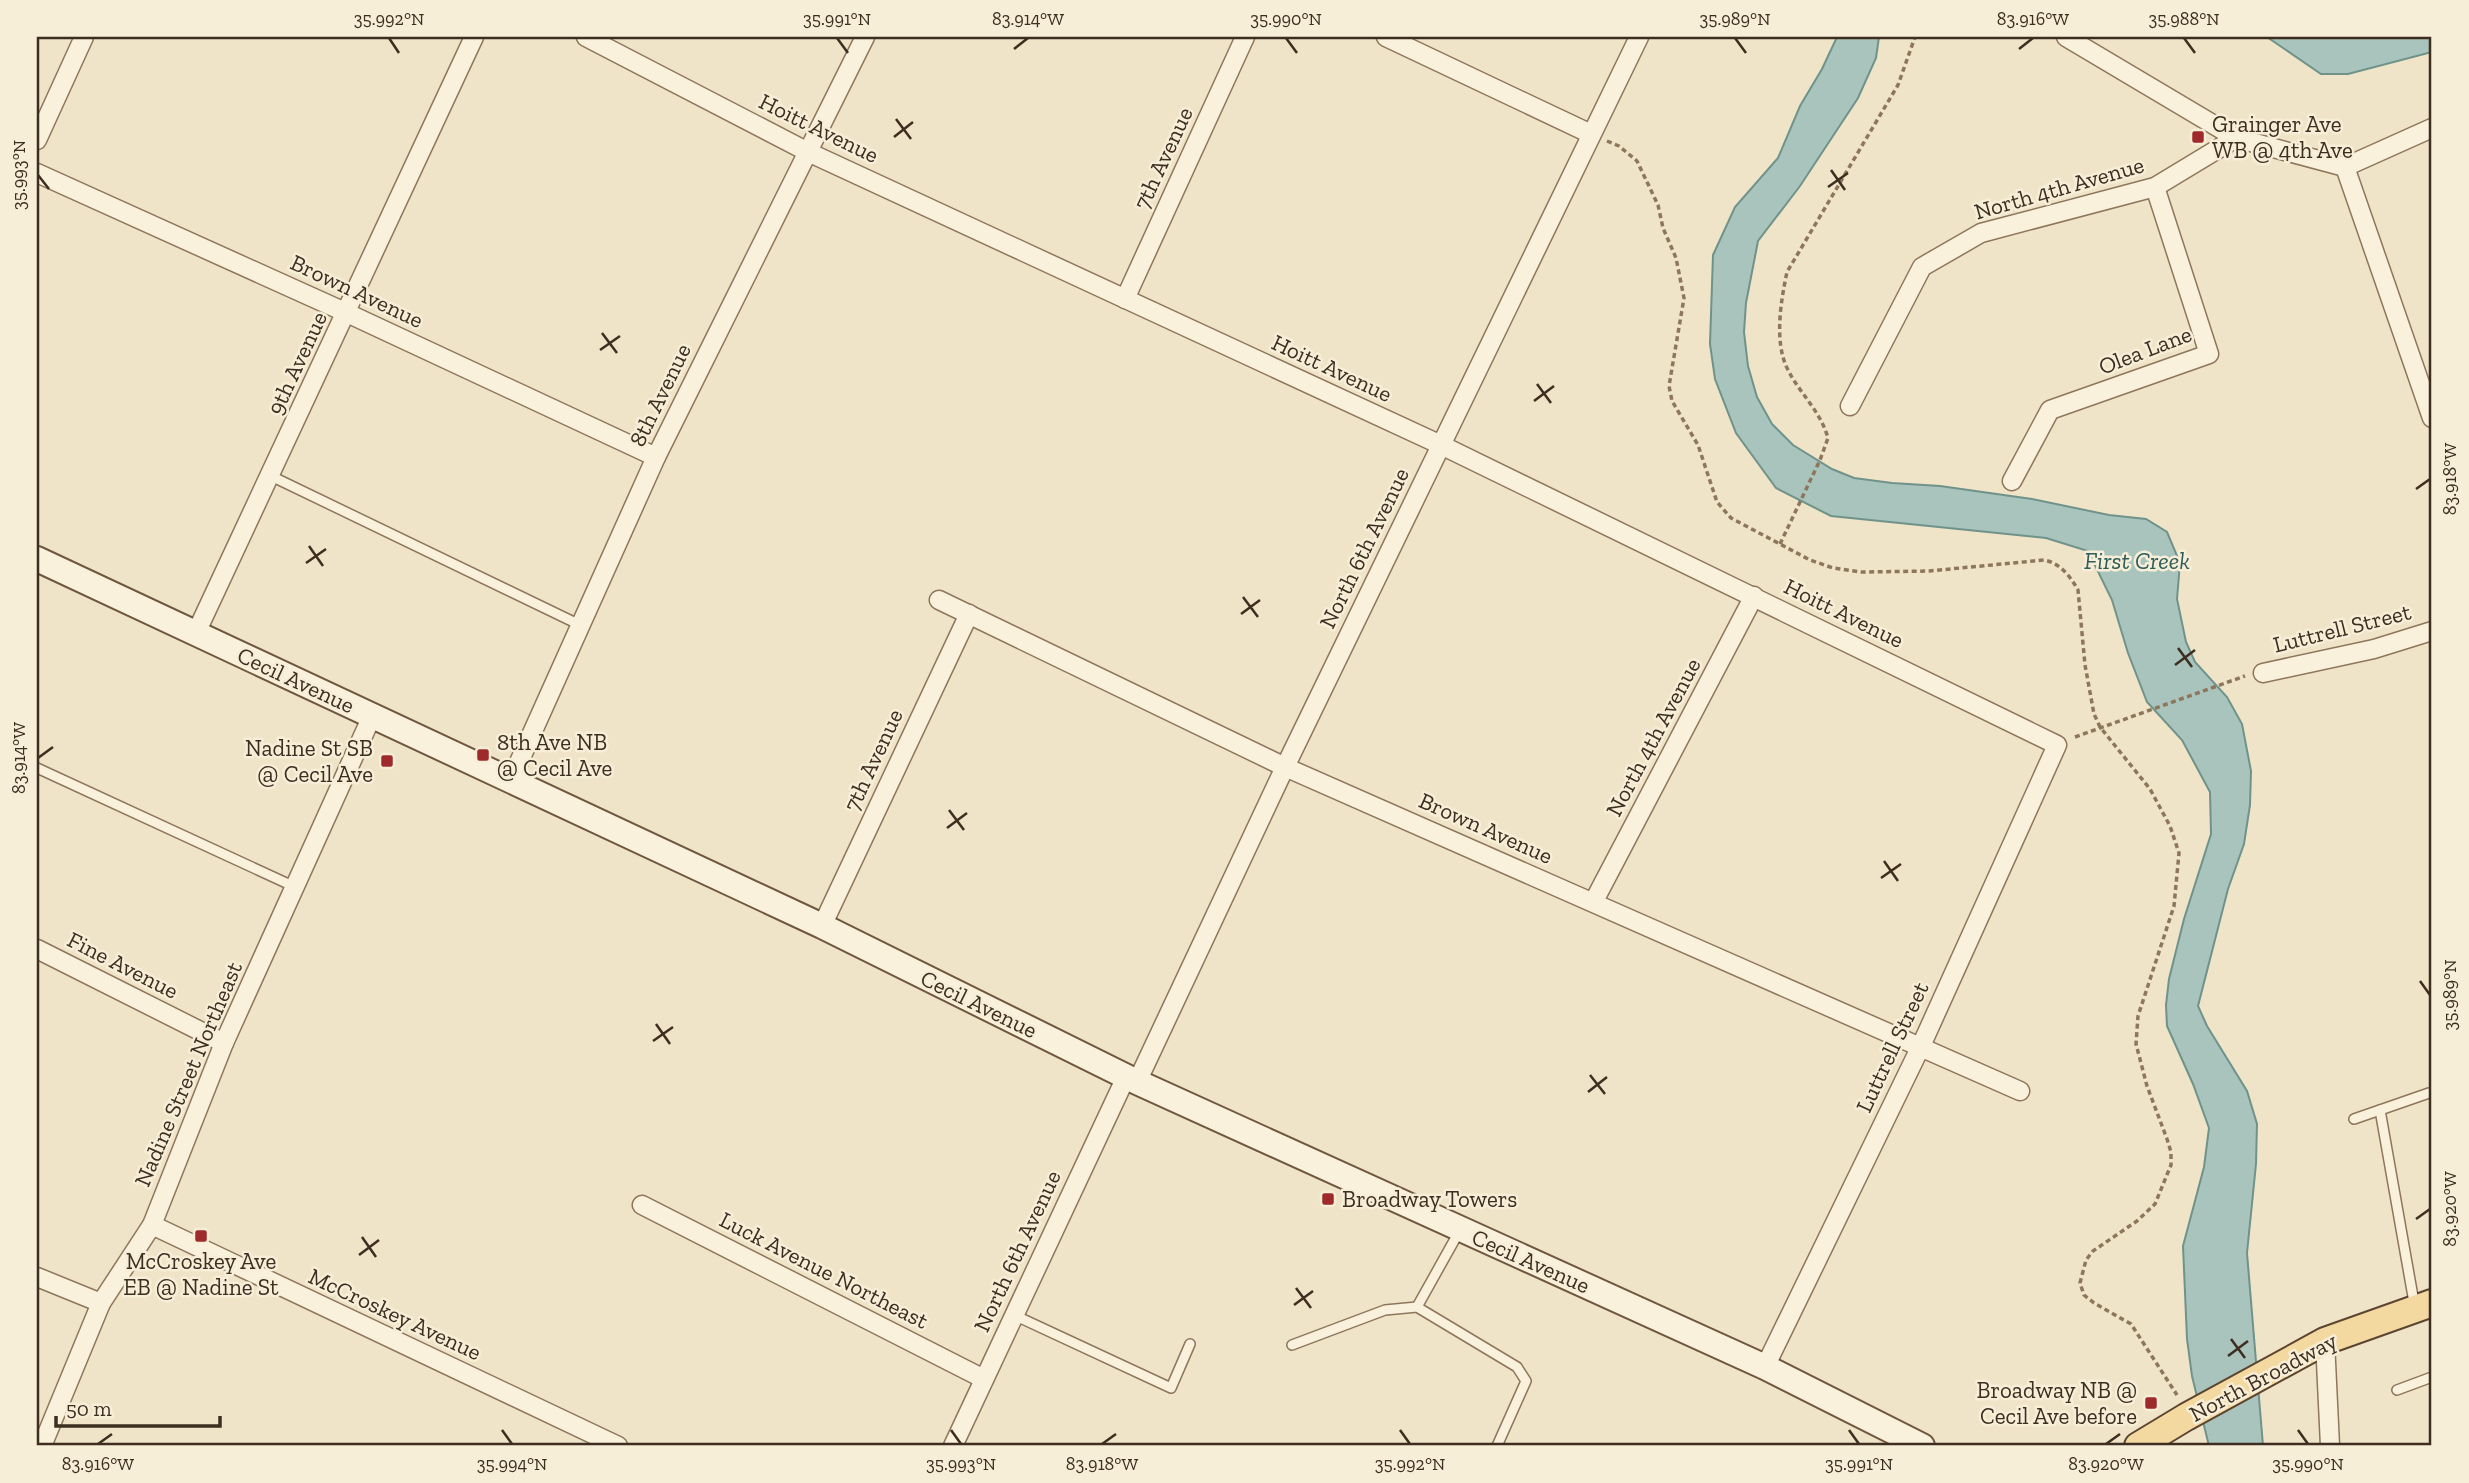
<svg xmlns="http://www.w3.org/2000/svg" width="2469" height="1483" font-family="'Zilla Slab',serif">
  <rect width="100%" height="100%" fill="#f0e4c8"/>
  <g fill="#a9c4bc" stroke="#6f938a" stroke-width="2">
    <polygon points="1837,37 1879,37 1876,58 1858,98 1800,186 1758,241 1746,303 1744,332 1748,366 1757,397 1772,424 1793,445 1832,469 1854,478 1892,483 1940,486 2032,499 2109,515 2146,519 2167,532 2180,563 2177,599 2186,642 2195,662 2227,697 2242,724 2251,771 2250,805 2244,844 2228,889 2198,1006 2207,1026 2247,1091 2257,1124 2256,1164 2247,1253 2263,1446 2209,1446 2192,1376 2187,1339 2183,1246 2204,1167 2209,1128 2193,1084 2167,1026 2166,1005 2169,979 2184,919 2211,834 2210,792 2182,740 2147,702 2128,653 2112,600 2088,551 2046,538 1831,516 1776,488 1736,433 1715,379 1710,344 1713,255 1735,207 1778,158 1800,106 1822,69"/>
    <polygon points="2267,37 2432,37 2432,52 2348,74 2321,74"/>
  </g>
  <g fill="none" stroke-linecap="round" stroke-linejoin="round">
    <defs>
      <g id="lane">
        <polyline points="271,476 580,625"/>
        <polyline points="37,768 295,887"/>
        <polyline points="2380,1110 2429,1093"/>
        <polyline points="2354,1119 2380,1110 2415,1308"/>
        <polyline points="1460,1230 1417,1307 1517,1367 1526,1381 1497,1446"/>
        <polyline points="1014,1315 1171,1388 1190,1344"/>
        <polyline points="1292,1345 1385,1310 1417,1307"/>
        <polyline points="2397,1390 2432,1377"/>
      </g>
      <g id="street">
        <polyline points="586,37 808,152 1441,445 2057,745 1921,1046 1765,1367"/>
        <polyline points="1386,37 1591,134"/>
        <polyline points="2066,37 2236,138 2345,167"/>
        <polyline points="37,140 84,37"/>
        <polyline points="2345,167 2432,418"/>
        <polyline points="2345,167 2432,128"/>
        <polyline points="37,173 347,313 656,457"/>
        <polyline points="1125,299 1245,37"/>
        <polyline points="1850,406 1922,267 1981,233 2155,187 2236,138"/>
        <polyline points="2012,481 2050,410 2209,354 2155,187"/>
        <polyline points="939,600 1285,767 2020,1091"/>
        <polyline points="196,633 474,37"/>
        <polyline points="2263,673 2374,649 2432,631"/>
        <polyline points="511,780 656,457 865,37"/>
        <polyline points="1594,901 1754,596"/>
        <polyline points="822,926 969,614"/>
        <polyline points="37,949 224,1043"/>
        <polyline points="1137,1082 1285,767 1639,37"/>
        <polyline points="642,1205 984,1379"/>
        <polyline points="152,1225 618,1446"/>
        <polyline points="37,1277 101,1303"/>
        <polyline points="2325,1341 2330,1446"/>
        <polyline points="42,1446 101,1303 152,1225 224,1043 372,716"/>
        <polyline points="953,1446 1126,1077"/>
      </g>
      <polyline id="secondary" points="37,559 822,926 1137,1082 1765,1367 1922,1446"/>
      <polyline id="primary" points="2138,1446 2186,1417 2325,1341 2432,1303"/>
    </defs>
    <use href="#lane" stroke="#8d765c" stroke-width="12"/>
    <use href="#street" stroke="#8d765c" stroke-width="21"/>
    <use href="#secondary" stroke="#6f573f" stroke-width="28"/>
    <use href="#primary" stroke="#5b4430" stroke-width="30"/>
    <g stroke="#8d765c" stroke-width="3.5" stroke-dasharray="5 3.5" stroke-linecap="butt">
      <path d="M 1607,141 L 1619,146 L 1637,161 L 1658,205 L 1663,228 L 1676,258 L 1684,298 L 1669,386 L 1672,401 L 1698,445 L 1717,502 L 1731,518 L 1810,560 L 1833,568 L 1861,572 L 1929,571 L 2044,560 C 2060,563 2070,576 2078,590 L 2085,665 L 2094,714 L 2100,727 L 2150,789 L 2170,826 L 2179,853 L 2174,906 L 2138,1016 L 2136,1044 L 2147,1086 L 2167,1139 L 2171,1152 L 2171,1165 L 2155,1204 L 2137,1221 L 2093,1251 L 2086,1260 L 2080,1283 L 2084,1295 L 2094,1303 L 2131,1324 L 2177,1395"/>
      <path d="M 1780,544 L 1820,460 L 1828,438 C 1820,410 1799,393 1787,368 C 1774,341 1781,300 1787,272 L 1898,85 L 1915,37"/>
      <polyline points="2075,737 2245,676"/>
    </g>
    <use href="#lane" stroke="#faf1dc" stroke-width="9"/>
    <use href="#street" stroke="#faf1dc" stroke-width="18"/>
    <use href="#secondary" stroke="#faf1dc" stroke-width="24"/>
    <use href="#primary" stroke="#f3d9a0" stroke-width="26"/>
  </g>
  <path fill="none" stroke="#3d2e20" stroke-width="2.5" d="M 389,38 L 399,53M 837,38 L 848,53M 1286,38 L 1297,53M 1735,38 L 1746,53M 2184,38 L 2195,53M 1014,49 L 1028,38M 2019,49 L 2033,38M 896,119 L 911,139M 894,137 L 913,122M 1831,170 L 1845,190M 38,175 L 49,189M 1828,187 L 1848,173M 602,333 L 617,353M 600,350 L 620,336M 1537,384 L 1551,403M 1534,401 L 1554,386M 2416,489 L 2430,479M 309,546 L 323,566M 306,563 L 326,549M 1243,597 L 1258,617M 1241,614 L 1260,600M 2178,648 L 2192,667M 2175,665 L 2195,650M 38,758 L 53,747M 949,810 L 964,830M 947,828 L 967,813M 1884,861 L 1898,881M 1881,878 L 1901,864M 2420,981 L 2430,995M 656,1024 L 670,1044M 653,1041 L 673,1027M 1590,1075 L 1605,1094M 1588,1092 L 1607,1077M 2416,1219 L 2430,1209M 362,1237 L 376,1257M 359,1255 L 379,1240M 1296,1288 L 1311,1308M 1294,1305 L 1313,1291M 2231,1339 L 2245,1358M 2228,1356 L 2248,1341M 502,1430 L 512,1444M 951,1430 L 961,1444M 1400,1430 L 1410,1444M 1849,1430 L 1859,1444M 2298,1430 L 2308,1444M 98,1444 L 112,1434M 1102,1444 L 1116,1434M 2106,1444 L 2120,1434"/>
  <g fill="#9e2a2b" stroke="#f7eed8" stroke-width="2.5">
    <rect x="2191" y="130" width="14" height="14" rx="3.5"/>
    <rect x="476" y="748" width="14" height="14" rx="3.5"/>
    <rect x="380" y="754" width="14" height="14" rx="3.5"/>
    <rect x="1321" y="1192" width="14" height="14" rx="3.5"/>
    <rect x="194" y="1229" width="14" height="14" rx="3.5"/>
    <rect x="2144" y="1396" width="14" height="14" rx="3.5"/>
  </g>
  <g text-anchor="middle" stroke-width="5" stroke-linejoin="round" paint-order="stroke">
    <g font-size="23" fill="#3d2e20" stroke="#f7eed8" text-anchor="start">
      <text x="2212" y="132">Grainger Ave<tspan x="2212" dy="26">WB @ 4th Ave</tspan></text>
      <text x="497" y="750">8th Ave NB<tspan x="497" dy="26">@ Cecil Ave</tspan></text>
      <text x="373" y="756" text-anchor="end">Nadine St SB<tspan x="373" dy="26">@ Cecil Ave</tspan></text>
      <text x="1342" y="1207">Broadway Towers</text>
      <text x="201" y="1269" text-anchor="middle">McCroskey Ave<tspan x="201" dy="26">EB @ Nadine St</tspan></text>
      <text x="2137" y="1398" text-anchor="end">Broadway NB @<tspan x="2137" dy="26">Cecil Ave before</tspan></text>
    </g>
    <g font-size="23" fill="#3d2e20" stroke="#f7eed8">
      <text transform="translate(819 128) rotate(26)" y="8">Hoitt Avenue</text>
      <text transform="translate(1163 158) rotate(-65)" y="8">7th Avenue</text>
      <text transform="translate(2059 188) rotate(-16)" y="8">North 4th Avenue</text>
      <text transform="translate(357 291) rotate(25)" y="8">Brown Avenue</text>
      <text transform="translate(2145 350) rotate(-21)" y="8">Olea Lane</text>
      <text transform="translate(297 363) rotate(-65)" y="8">9th Avenue</text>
      <text transform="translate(1332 368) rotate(25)" y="8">Hoitt Avenue</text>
      <text transform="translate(660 395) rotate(-64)" y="8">8th Avenue</text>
      <text transform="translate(1364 548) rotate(-64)" y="8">North 6th Avenue</text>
      <text transform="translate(1844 613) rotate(26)" y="8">Hoitt Avenue</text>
      <text transform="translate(2342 628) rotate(-14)" y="8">Luttrell Street</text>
      <text transform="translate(296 680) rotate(25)" y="8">Cecil Avenue</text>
      <text transform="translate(1653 737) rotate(-62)" y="8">North 4th Avenue</text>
      <text transform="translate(873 760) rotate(-65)" y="8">7th Avenue</text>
      <text transform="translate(1486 828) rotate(24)" y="8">Brown Avenue</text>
      <text transform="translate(123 965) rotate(27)" y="8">Fine Avenue</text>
      <text transform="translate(979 1004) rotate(26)" y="8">Cecil Avenue</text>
      <text transform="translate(1892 1047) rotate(-65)" y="8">Luttrell Street</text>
      <text transform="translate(188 1074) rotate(-67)" y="8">Nadine Street Northeast</text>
      <text transform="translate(1017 1251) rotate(-65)" y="8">North 6th Avenue</text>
      <text transform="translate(1531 1261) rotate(24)" y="8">Cecil Avenue</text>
      <text transform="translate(824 1270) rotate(27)" y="8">Luck Avenue Northeast</text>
      <text transform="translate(395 1314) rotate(25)" y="8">McCroskey Avenue</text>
      <text transform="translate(2263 1377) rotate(-28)" y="8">North Broadway</text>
    </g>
    <g font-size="24" font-style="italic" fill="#2f5d5a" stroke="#f7eed8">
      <text x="2137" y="569">First Creek</text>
    </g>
  </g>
  <rect width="2469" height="1483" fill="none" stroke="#f7eed8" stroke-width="77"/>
  <path d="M56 1416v10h164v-10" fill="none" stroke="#3d2e20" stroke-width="3.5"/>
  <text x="66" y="1416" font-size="21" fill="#3d2e20" stroke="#f7eed8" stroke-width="5" paint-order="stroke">50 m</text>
  <rect x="38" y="38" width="2392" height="1406" fill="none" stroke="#3d2e20" stroke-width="2.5"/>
  <g font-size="18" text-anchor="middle" fill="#3d2e20">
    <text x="389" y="25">35.992°N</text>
    <text x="837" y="25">35.991°N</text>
    <text x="1028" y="25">83.914°W</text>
    <text x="1286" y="25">35.990°N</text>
    <text x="1735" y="25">35.989°N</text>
    <text x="2033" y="25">83.916°W</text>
    <text x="2184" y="25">35.988°N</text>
    <text transform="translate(19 175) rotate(-90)" y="6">35.993°N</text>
    <text transform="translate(2450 479) rotate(-90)" y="6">83.918°W</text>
    <text transform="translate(19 758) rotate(-90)" y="6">83.914°W</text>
    <text transform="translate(2450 995) rotate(-90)" y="6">35.989°N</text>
    <text transform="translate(2450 1209) rotate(-90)" y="6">83.920°W</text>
    <text x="98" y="1470">83.916°W</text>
    <text x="512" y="1470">35.994°N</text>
    <text x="961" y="1470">35.993°N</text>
    <text x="1102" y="1470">83.918°W</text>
    <text x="1410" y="1470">35.992°N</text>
    <text x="1859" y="1470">35.991°N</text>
    <text x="2106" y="1470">83.920°W</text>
    <text x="2308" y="1470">35.990°N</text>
  </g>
</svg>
